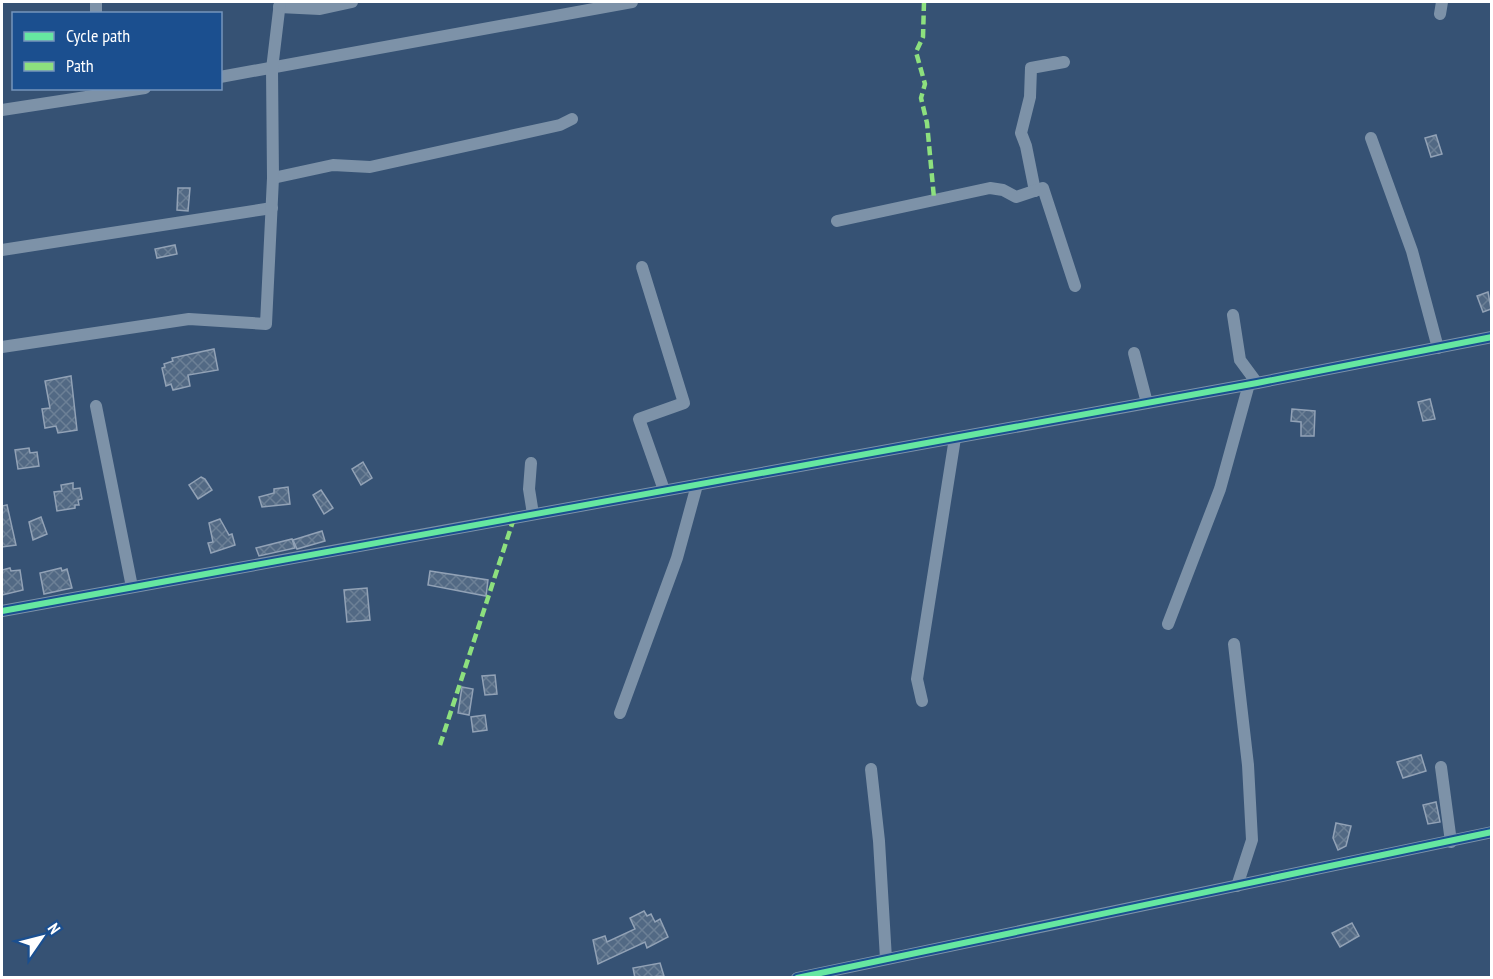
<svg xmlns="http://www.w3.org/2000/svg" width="1493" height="979" font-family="'PT Sans Narrow',sans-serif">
  <defs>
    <pattern id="building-cross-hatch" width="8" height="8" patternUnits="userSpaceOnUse" patternTransform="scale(1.5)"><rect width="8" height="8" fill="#526984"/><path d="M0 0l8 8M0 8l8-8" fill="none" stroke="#6c8096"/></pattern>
  </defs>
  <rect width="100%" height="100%" fill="#365274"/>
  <g fill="url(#building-cross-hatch)" stroke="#92a2b6" stroke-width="1.5">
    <polygon points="1436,135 1442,154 1431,157 1425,138"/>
    <polygon points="178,188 190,188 188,211 177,210"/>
    <polygon points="175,245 177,254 157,258 155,249"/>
    <polygon points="1488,292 1491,309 1483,312 1477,296"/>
    <polygon points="214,349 218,370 188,375 190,386 173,390 171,384 166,386 162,368 165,367 164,364 173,361 172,358"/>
    <polygon points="71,376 77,430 58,433 56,426 45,428 42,409 50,408 45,381"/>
    <polygon points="1430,399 1435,419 1423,421 1418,402"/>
    <polygon points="1292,409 1315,411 1314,436 1301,436 1301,422 1291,421"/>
    <polygon points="29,448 30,453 37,452 39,466 18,469 15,450"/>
    <polygon points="363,462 372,478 361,485 352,469"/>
    <polygon points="201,477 205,479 212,490 198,499 189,485"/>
    <polygon points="73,483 73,489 80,488 82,499 78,500 79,505 75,505 75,508 57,511 54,492 62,491 61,485"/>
    <polygon points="288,487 290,504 262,507 259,497 274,493 274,489"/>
    <polygon points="321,490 333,508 324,514 313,495"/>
    <polygon points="7,505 16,545 2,547 2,506"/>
    <polygon points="41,517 47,534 33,540 29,522"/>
    <polygon points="220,519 229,535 232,534 235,545 211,553 208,543 213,542 209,523"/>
    <polygon points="322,531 325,541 297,549 293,540"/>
    <polygon points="292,539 295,548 259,556 256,548"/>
    <polygon points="10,568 11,571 20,570 23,590 2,595 2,570"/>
    <polygon points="61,568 62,571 67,569 72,588 44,594 40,573"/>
    <polygon points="430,571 488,580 486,596 428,585"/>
    <polygon points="367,588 370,620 347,622 344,590"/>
    <polygon points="495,675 497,694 485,695 482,676"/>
    <polygon points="462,687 473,689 469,715 458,713"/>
    <polygon points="485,715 487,730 473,732 471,717"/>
    <polygon points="1421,755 1426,771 1403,778 1397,762"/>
    <polygon points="1436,802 1440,822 1428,824 1423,805"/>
    <polygon points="1336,823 1351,826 1346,846 1338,850 1333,838"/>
    <polygon points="644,911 647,916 651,914 655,922 660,919 668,937 647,948 645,942 598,964 593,940 605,936 607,942 635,929 630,918"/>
    <polygon points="1352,923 1359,936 1340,947 1332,933"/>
    <polygon points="660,963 664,976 635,978 633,968"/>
  </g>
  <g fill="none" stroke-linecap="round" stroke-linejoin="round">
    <g stroke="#7d92a8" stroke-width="12">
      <polyline points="279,7 320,9 352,2"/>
      <polyline points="96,14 96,2"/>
      <polyline points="1440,14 1442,2"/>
      <polyline points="220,77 632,2"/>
      <polyline points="2,110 145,88"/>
      <polyline points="1371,138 1412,251 1438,348"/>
      <polyline points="273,178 333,165 370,167 560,125 572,119"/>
      <polyline points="1035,191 1026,146 1021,133 1030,97 1031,68 1064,62"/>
      <polyline points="837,221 990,188 1003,190 1016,197 1043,188 1075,286"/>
      <polyline points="2,250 272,208"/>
      <polyline points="642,267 684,403 639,419 664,490"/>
      <polyline points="1233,315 1240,360 1257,383"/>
      <polyline points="2,347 189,319 266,324 273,178 272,69 280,2"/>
      <polyline points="1134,353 1147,403"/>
      <polyline points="96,406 132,587"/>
      <polyline points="531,463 529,489 533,514"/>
      <polyline points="2,611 1257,383 1492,337"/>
      <polyline points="1168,624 1220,489 1249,384"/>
      <polyline points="1234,644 1248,765 1252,840 1237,886"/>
      <polyline points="922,701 917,679 955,438"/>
      <polyline points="620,713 677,558 697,485"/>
      <polyline points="1441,767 1451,842"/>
      <polyline points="871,769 879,841 886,959"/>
      <polyline points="797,978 1492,832"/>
    </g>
    <g stroke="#8de07e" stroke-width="4.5" stroke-dasharray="9 4.5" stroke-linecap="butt">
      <polyline points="924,2 923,37 916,52 925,84 921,98 927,123 934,198"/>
      <polyline points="440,745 514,518"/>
    </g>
    <defs>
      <g id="cycleway">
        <polyline points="2,611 1257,383 1492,337"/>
        <polyline points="797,978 1492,832"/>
      </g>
    </defs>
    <use href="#cycleway" stroke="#1b4f8f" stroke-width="10"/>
    <use href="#cycleway" stroke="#66e7a1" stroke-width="6"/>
  </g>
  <rect width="1493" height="979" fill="none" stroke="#ffffff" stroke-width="6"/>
  <rect x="12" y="12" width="210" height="78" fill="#1b4f8f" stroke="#7695bc" stroke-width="1.5"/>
  <rect x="24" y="32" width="30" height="9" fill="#66e7a1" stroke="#7695bc" stroke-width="1.5"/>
  <text x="66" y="42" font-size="18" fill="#ffffff">Cycle path</text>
  <rect x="24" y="62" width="30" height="9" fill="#8de07e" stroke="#7695bc" stroke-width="1.5"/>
  <text x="66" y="72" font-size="18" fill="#ffffff">Path</text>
  <g transform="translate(42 937) rotate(55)" stroke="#1b4f8f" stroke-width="4.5" paint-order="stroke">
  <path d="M0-4.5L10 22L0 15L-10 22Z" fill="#ffffff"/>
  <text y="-9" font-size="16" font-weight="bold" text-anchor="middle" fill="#ffffff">N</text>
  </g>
</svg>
